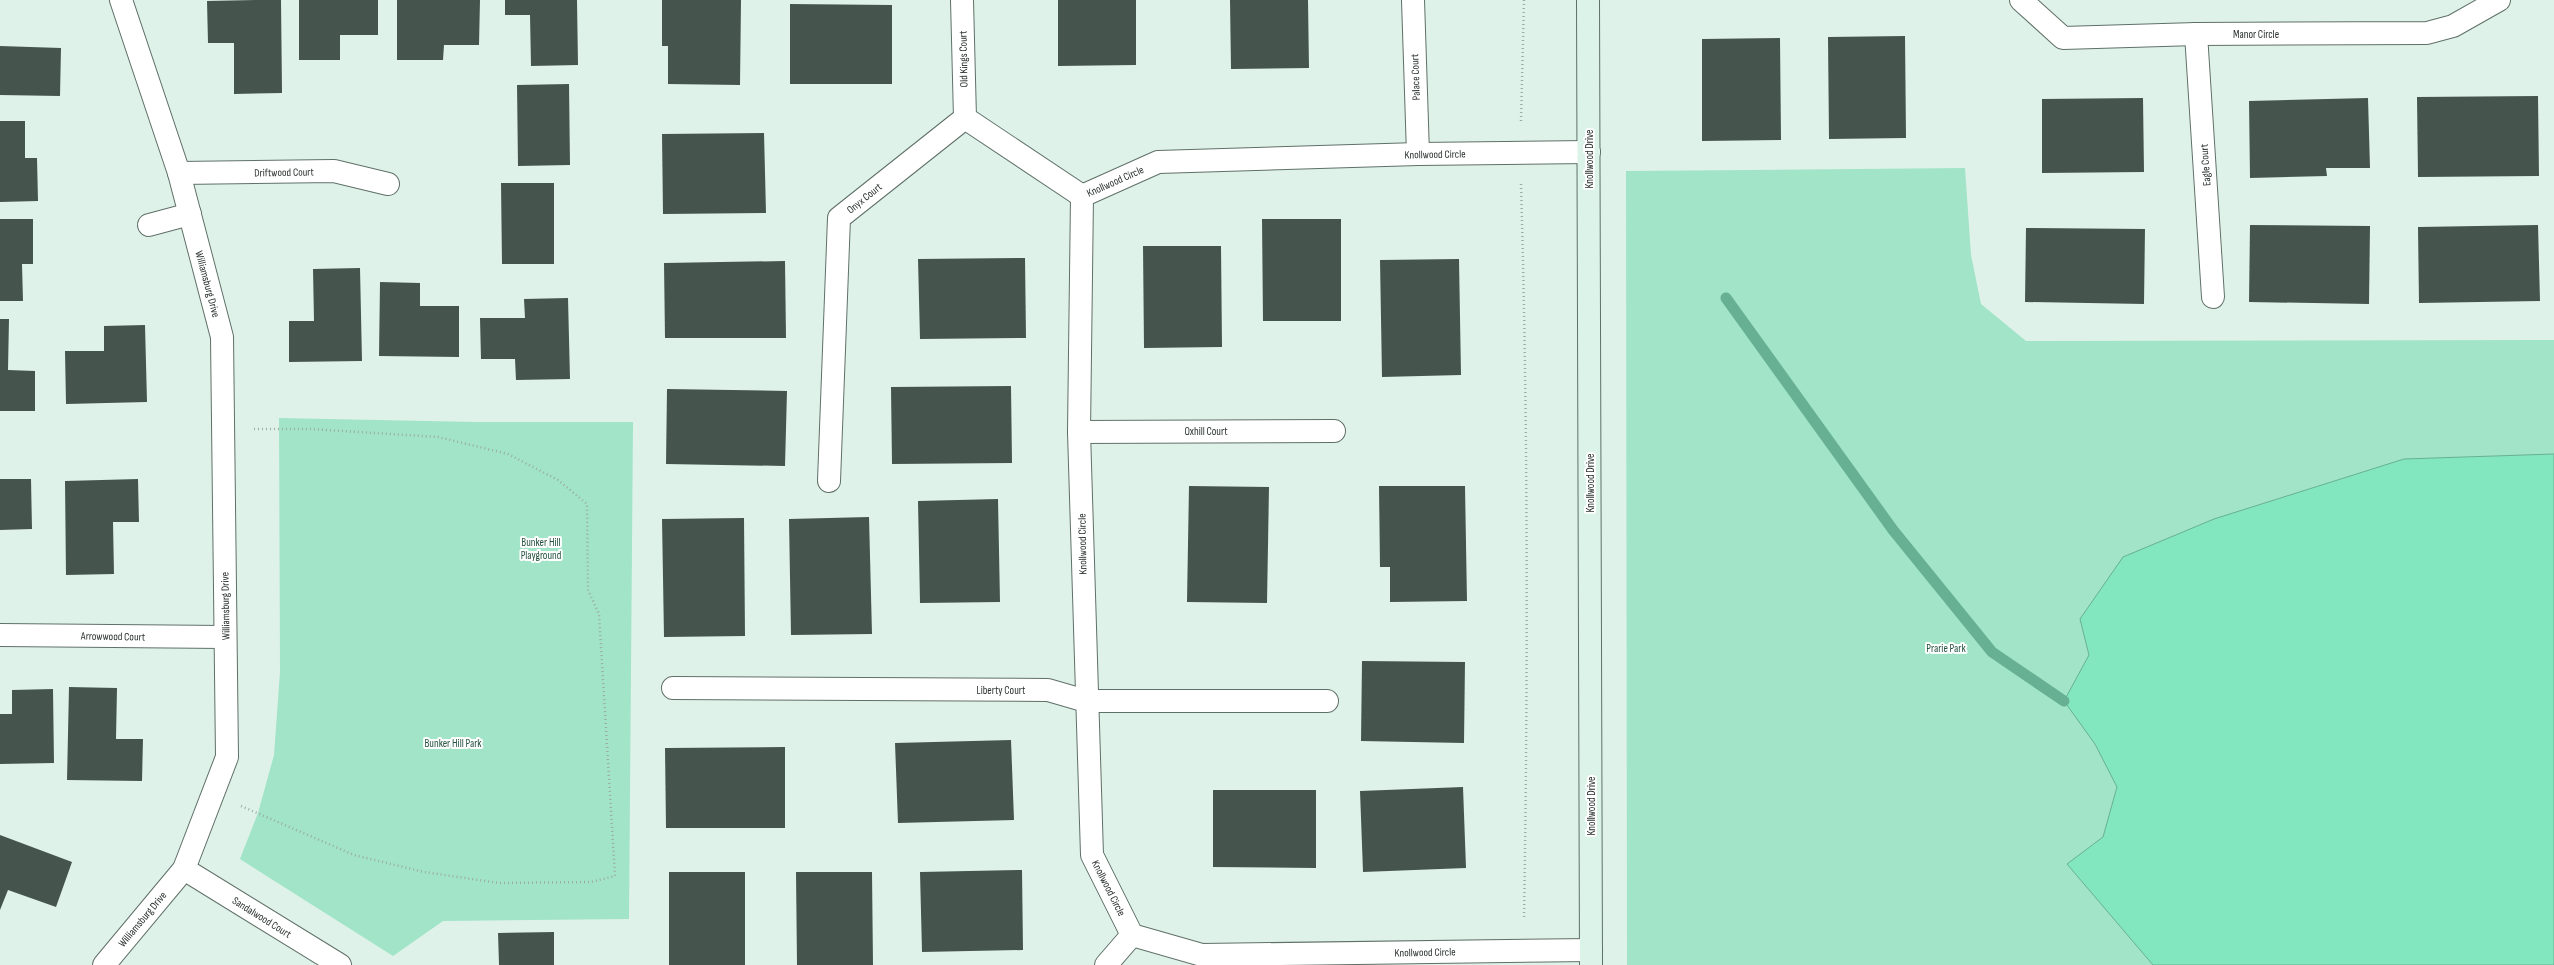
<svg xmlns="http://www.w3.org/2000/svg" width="2554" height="965" font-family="'Sofia Sans Condensed',sans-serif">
  <rect width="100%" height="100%" fill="#dff2e9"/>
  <g fill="#a1e4c7">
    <polygon points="1965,168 1971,255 1981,304 2026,341 2554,340 2554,965 1627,965 1626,171"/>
    <polygon points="279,418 476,422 633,422 629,919 443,921 393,956 240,859 258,813 274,755 280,672"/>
  </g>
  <polygon fill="#82e7be" stroke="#68b093" points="2554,454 2554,965 2153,965 2067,864 2103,837 2117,787 2095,744 2064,701 2089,655 2080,619 2123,557 2214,519 2404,459"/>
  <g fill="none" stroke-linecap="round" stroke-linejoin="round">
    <polyline stroke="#68b093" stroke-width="11" points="1726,298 1893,530 1992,652 2064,701"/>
  </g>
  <g fill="#45554d">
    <polygon points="255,0 281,0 282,93 234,94 234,43 208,43 207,1"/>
    <polygon points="299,0 378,0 378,35 340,35 340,60 299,60"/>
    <polygon points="397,0 480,0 479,45 444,45 443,60 397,60"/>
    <polygon points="505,0 577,0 578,65 531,66 530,15 505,15"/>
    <polygon points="662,0 741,0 740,85 668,84 668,46 662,46"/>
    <polygon points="1058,0 1136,0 1136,65 1058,66"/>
    <polygon points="1230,0 1308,0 1309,68 1231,69"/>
    <polygon points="790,4 892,5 892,84 790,84"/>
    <polygon points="1905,36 1906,138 1829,139 1828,37"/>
    <polygon points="1780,38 1781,140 1702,141 1702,39"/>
    <polygon points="0,46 61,48 60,96 0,95"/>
    <polygon points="569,84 570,165 518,166 517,85"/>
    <polygon points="2538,96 2539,176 2418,177 2417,97"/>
    <polygon points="2143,98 2144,172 2042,173 2042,99"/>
    <polygon points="2368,98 2370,168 2326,168 2327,176 2250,178 2249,101"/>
    <polygon points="0,121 25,121 25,158 37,158 38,201 0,202"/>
    <polygon points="764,133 766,213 663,214 662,134"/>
    <polygon points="501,183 554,183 554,264 502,264"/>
    <polygon points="0,219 33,219 33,264 22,264 23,301 0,301"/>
    <polygon points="1262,219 1341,219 1341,321 1263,321"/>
    <polygon points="2250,225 2370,226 2369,304 2249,302"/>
    <polygon points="2538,225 2540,301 2419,303 2418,227"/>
    <polygon points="2026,228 2145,229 2144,304 2025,302"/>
    <polygon points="1143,246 1221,246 1222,347 1144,348"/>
    <polygon points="1025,258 1026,338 920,339 918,259"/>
    <polygon points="1459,259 1461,375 1382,377 1380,260"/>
    <polygon points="785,261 786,338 665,338 664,263"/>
    <polygon points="360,268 362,361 289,362 289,321 314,321 313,269"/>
    <polygon points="380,282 420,283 420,306 459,306 459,357 379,356"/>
    <polygon points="568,298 570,379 516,380 515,359 481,359 480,318 525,318 524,299"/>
    <polygon points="0,319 9,319 8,370 35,371 35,411 0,411"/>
    <polygon points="145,325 147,402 66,404 65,351 104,351 104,326"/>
    <polygon points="1011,386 1012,463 892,464 891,387"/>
    <polygon points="667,389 787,391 785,466 666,464"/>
    <polygon points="0,479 31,479 32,529 0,530"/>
    <polygon points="138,479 139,522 113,522 114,574 66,575 65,481"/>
    <polygon points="1189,486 1269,487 1267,603 1187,602"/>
    <polygon points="1379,486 1465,486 1467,601 1390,602 1390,567 1380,567"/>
    <polygon points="998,499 1000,602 920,603 918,501"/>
    <polygon points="869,517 872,634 791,635 789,519"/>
    <polygon points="744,518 745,636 664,637 662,519"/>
    <polygon points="1362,661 1465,662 1464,743 1361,741"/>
    <polygon points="69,687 117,688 116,739 143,739 142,781 67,780"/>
    <polygon points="53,689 54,763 0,764 0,714 12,714 12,690"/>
    <polygon points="1011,740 1014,820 898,823 895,743"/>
    <polygon points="785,747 785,828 666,828 665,748"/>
    <polygon points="1463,787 1466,868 1363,872 1360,791"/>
    <polygon points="1213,790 1316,790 1316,868 1213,867"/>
    <polygon points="0,835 72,862 56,907 8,890 0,910"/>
    <polygon points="1022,870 1023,950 922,952 920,872"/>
    <rect x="669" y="872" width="76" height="93"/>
    <polygon points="796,872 872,872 873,965 797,965"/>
    <polygon points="554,932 554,965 499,965 498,933"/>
  </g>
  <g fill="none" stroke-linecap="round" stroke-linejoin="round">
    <defs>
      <g id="street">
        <polyline points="962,0 965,118"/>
        <polyline points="1413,0 1418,154"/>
        <polyline points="2021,0 2063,38 2196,34 2427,33 2453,26 2499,0"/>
        <polyline points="2196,34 2213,297"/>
        <polyline points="965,118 1082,196"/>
        <polyline points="179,173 334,171 388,184"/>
        <polyline points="1082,196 1079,432 1092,855 1132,935 1202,955 1591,950"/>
        <polyline points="1082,196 1158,162 1418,154 1589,152"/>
        <polyline points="149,225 190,214"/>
        <polyline points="1079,432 1334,431"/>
        <polyline points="829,481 839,218 965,118"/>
        <polyline points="0,635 225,637"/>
        <polyline points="673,688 1048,690 1086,701 1327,701"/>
        <polyline points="184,869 340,965"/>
        <polyline points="104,965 184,869 227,757 222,337 179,173 121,0"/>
        <polyline points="1106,965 1132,935"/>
      </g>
      <polyline id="secondary" points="1588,0 1591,965"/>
    </defs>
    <use href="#street" stroke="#5f7068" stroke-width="24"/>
    <use href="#secondary" stroke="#5f7068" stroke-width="24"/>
    <g stroke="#9caba4" stroke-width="2.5" stroke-dasharray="1 3" stroke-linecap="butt">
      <polyline points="1521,121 1524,0"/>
      <path d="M 1521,184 C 1528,429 1528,674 1524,919"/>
      <polyline points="241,806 354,855 424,872 499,883 591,882 615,876 599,614 588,590 587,504 558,480 508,454 438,437 310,429 254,429"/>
    </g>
    <use href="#street" stroke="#fff" stroke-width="22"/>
    <use href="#secondary" stroke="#dbf3e9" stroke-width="22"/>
  </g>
  <g text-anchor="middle" stroke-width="4" stroke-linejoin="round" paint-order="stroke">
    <g font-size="11" fill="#2a312e" stroke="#fff">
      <text x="2256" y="38">Manor Circle</text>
      <text transform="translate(963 59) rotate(-91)" y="4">Old Kings Court</text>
      <text transform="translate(1415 77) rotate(-92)" y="4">Palace Court</text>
      <text transform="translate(1435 154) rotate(-1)" y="4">Knollwood Circle</text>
      <text transform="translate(1589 159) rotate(-90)" y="4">Knollwood Drive</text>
      <text transform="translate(2205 165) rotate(-94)" y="4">Eagle Court</text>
      <text transform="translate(284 172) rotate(-1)" y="4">Driftwood Court</text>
      <text transform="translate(1115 181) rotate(-24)" y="4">Knollwood Circle</text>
      <text transform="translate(864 198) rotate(-39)" y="4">Onyx Court</text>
      <text transform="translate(208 284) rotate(75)" y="4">Williamsburg Drive</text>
      <text x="1206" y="435">Oxhill Court</text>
      <text transform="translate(1590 483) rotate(-90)" y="4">Knollwood Drive</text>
      <text transform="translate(1082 544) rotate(-91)" y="4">Knollwood Circle</text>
      <text transform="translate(225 606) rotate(-91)" y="4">Williamsburg Drive</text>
      <text transform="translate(113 636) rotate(1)" y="4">Arrowwood Court</text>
      <text x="1001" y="694">Liberty Court</text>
      <text transform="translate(1591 806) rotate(-90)" y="4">Knollwood Drive</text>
      <text transform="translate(1109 888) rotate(63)" y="4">Knollwood Circle</text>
      <text transform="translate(262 917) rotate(32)" y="4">Sandalwood Court</text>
      <text transform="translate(142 919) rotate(-50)" y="4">Williamsburg Drive</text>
      <text transform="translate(1425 952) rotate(-1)" y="4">Knollwood Circle</text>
    </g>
    <g font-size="11" fill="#275342" stroke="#fff">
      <text x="541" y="546">Bunker Hill<tspan x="541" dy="13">Playground</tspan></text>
      <text x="1946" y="652">Prarie Park</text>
      <text x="453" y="747">Bunker Hill Park</text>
    </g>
  </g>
</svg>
